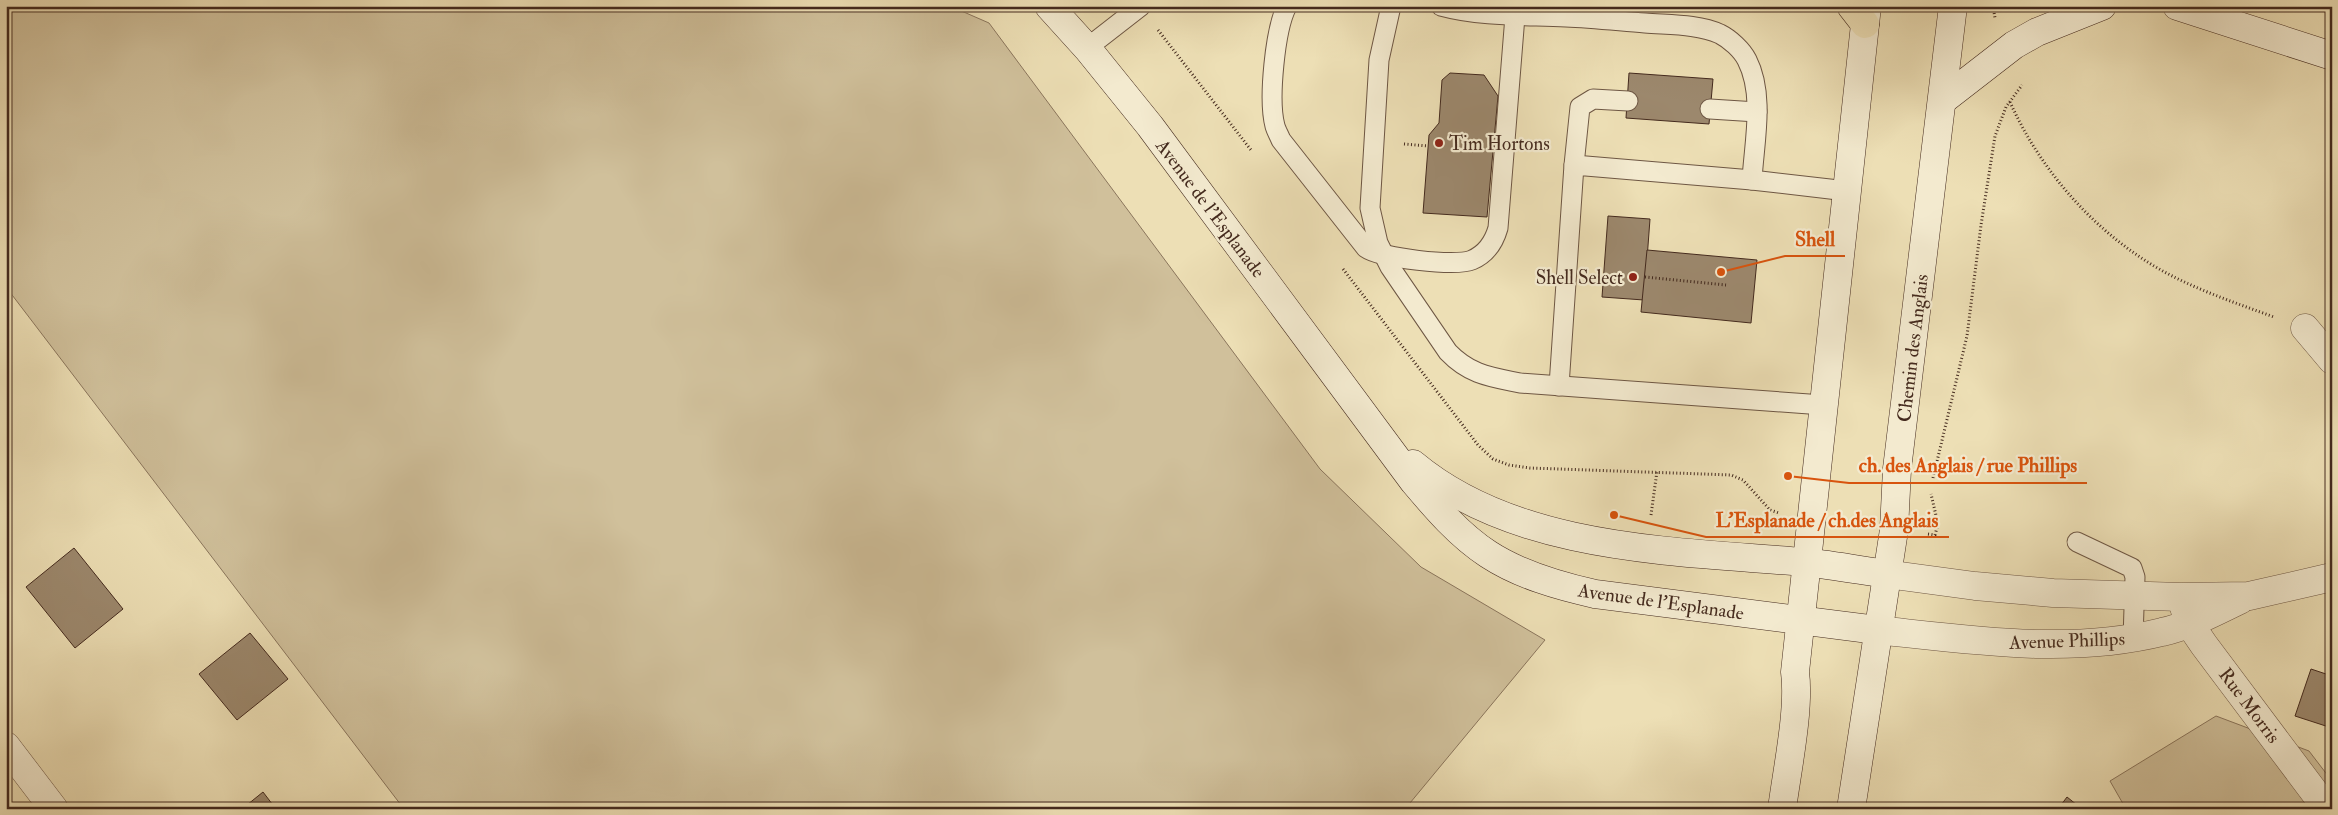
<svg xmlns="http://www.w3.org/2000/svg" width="2338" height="815" font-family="'IM FELL Double Pica',serif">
  <rect width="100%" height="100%" fill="#eddfb5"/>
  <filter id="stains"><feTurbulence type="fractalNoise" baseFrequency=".004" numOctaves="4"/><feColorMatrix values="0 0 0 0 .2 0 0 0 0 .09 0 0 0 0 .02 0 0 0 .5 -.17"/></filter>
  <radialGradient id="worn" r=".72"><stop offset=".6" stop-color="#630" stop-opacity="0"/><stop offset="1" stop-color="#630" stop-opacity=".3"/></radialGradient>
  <g fill="#d0c09b" stroke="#8a755c">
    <polygon points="6,6 950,6 989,23 1320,469 1421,567 1545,640 1405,809 404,809 6,287"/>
    <polygon points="2216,716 2309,751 2332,781 2332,809 2126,809 2110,781"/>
  </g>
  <g fill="#9c886d" stroke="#442a1e">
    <polygon points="1450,73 1484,75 1498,96 1487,217 1423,213 1429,135 1439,123 1442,80"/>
    <polygon points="1629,73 1713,79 1709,124 1626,118"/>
    <polygon points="1608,216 1650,219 1644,300 1602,297"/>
    <polygon points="1647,250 1757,260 1751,323 1641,312"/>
    <polygon points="74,548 123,609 75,648 26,587"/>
    <polygon points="250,633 288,679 237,720 199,674"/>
    <polygon points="2311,669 2332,676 2332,728 2295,716"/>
    <polygon points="263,792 276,809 242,809"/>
    <polygon points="2067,797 2082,809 2058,809"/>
  </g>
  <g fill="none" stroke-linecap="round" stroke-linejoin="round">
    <defs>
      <g id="lane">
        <path d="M 1287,6 C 1275,29 1268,100 1275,126 C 1276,130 1279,135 1281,140 L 1366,248 C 1380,258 1456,267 1472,260 C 1486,254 1494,242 1498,228 L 1515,16"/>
        <path d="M 1391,6 L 1379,60 L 1370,208 L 1378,243 L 1390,267 L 1448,352 C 1470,375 1491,377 1520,383 L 1823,405"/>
        <path d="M 1441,6 C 1482,17 1524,15 1566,17 C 1592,18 1619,21 1645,23 C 1669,25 1698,24 1720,34 C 1730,39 1742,50 1747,60 C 1765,95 1754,143 1752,180 L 1847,191"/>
        <polyline points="1087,48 1141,6"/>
        <polyline points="1710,109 1757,112"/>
        <polyline points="1574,165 1580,107 1593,99 1628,101"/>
        <polyline points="1559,386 1574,165 1752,180"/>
        <polyline points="2077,542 2132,568 2135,577 2133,639"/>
      </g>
      <g id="street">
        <polyline points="2305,328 2332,360"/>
        <polyline points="1886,574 1975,586 2053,593 2181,597 2249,596 2332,577"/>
        <polyline points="2184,607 2189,623 2204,645 2327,809"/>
        <path d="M 1877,630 C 1971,640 2069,655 2162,632 C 2189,626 2215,612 2240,600"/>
        <polyline points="6,746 54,809"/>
      </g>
      <g id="secondary">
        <path d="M 1049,6 L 1087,48 L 1150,126 L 1414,482 C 1436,508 1459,535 1488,554 C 1520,575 1559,586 1595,594 L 1877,630"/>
        <polyline points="2177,6 2332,56"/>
        <polyline points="1943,100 2014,45 2037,32 2102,6"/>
        <path d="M 1413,464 C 1517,551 1675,551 1804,562 C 1831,565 1859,570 1886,574"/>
        <path d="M 1782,809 C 1787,770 1800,709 1795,672 L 1867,6"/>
        <polyline points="1851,809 1894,530 1897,469 1953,6"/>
      </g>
      <polyline id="highway" points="1851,6 1865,24"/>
    </defs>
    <use href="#lane" stroke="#6e5744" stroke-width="21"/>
    <use href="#street" stroke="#6e5744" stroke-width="29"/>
    <use href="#secondary" stroke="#442a1e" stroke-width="29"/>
    <use href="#highway" stroke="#442a1e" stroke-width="29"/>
    <g stroke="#442a1e" stroke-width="3" stroke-dasharray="1 2.5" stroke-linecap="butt">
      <polyline points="1993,6 1995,18"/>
      <polyline points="1158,30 1251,150"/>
      <path d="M 2010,102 C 2040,169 2091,228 2154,266 C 2191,288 2233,302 2274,317"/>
      <polyline points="1404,144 1428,146"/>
      <polyline points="1343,269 1478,445 1493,459 1509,465 1530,468 1731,475 1743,480 1770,510 1779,513"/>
      <polyline points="1645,277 1726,285"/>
      <polyline points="1933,478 1967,336 1981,225 1995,136 2006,107 2022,85"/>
      <polyline points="1651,515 1657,471"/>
      <polyline points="1844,523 1860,525"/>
      <polyline points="1928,534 1935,535 1938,524 1931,494"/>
    </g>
    <use href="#lane" stroke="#f3eacf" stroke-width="19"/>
    <use href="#street" stroke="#f3eacf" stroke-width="28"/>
    <use href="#secondary" stroke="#f3eacf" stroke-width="28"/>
    <use href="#highway" stroke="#eddfb5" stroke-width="28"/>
  </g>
  <g fill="#8f2418" stroke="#f3eacf" stroke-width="2">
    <circle cx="1439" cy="143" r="5"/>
    <circle cx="1633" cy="277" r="5"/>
  </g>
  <g text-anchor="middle" stroke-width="4.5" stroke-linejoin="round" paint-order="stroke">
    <g font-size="19" fill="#442a1e" stroke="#f3eacf" text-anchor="start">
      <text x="1449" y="150">Tim Hortons</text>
      <text x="1623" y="284" text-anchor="end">Shell Select</text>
    </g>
    <g font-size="19" fill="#442a1e" stroke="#f3eacf">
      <text transform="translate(1211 208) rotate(53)" y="7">Avenue de l'Esplanade</text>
      <text transform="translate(1912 348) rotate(-83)" y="7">Chemin des Anglais</text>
      <text transform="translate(1661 601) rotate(8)" y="7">Avenue de l'Esplanade</text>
      <text transform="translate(2067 640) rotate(-2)" y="7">Avenue Phillips</text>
      <text transform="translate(2250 705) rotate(53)" y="7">Rue Morris</text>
    </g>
  </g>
  <path fill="none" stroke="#d8540e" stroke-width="2" d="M1721 272L1785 256H1845M1788 476L1849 483H2087M1614 515L1706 537H1949"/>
  <g fill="#d8540e" stroke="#f3eacf" stroke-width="2">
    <circle cx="1721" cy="272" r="5"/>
    <circle cx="1788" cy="476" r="5"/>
    <circle cx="1614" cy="515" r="5"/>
  </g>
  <g font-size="20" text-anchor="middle" font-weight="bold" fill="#d8540e" stroke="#f3eacf" stroke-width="4.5" stroke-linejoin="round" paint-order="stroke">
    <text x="1815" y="246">Shell</text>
    <text x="1968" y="472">ch. des Anglais / rue Phillips</text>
    <text x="1827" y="527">L'Esplanade / ch.des Anglais</text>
  </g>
  <rect width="2338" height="815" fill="none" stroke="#eddfb5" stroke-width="25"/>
  <rect x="8" y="8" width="2323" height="800" fill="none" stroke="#442a1e" stroke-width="2.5"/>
  <rect x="12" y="12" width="2313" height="790" fill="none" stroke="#442a1e"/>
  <rect width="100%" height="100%" filter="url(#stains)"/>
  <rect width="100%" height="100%" fill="url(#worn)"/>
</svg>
